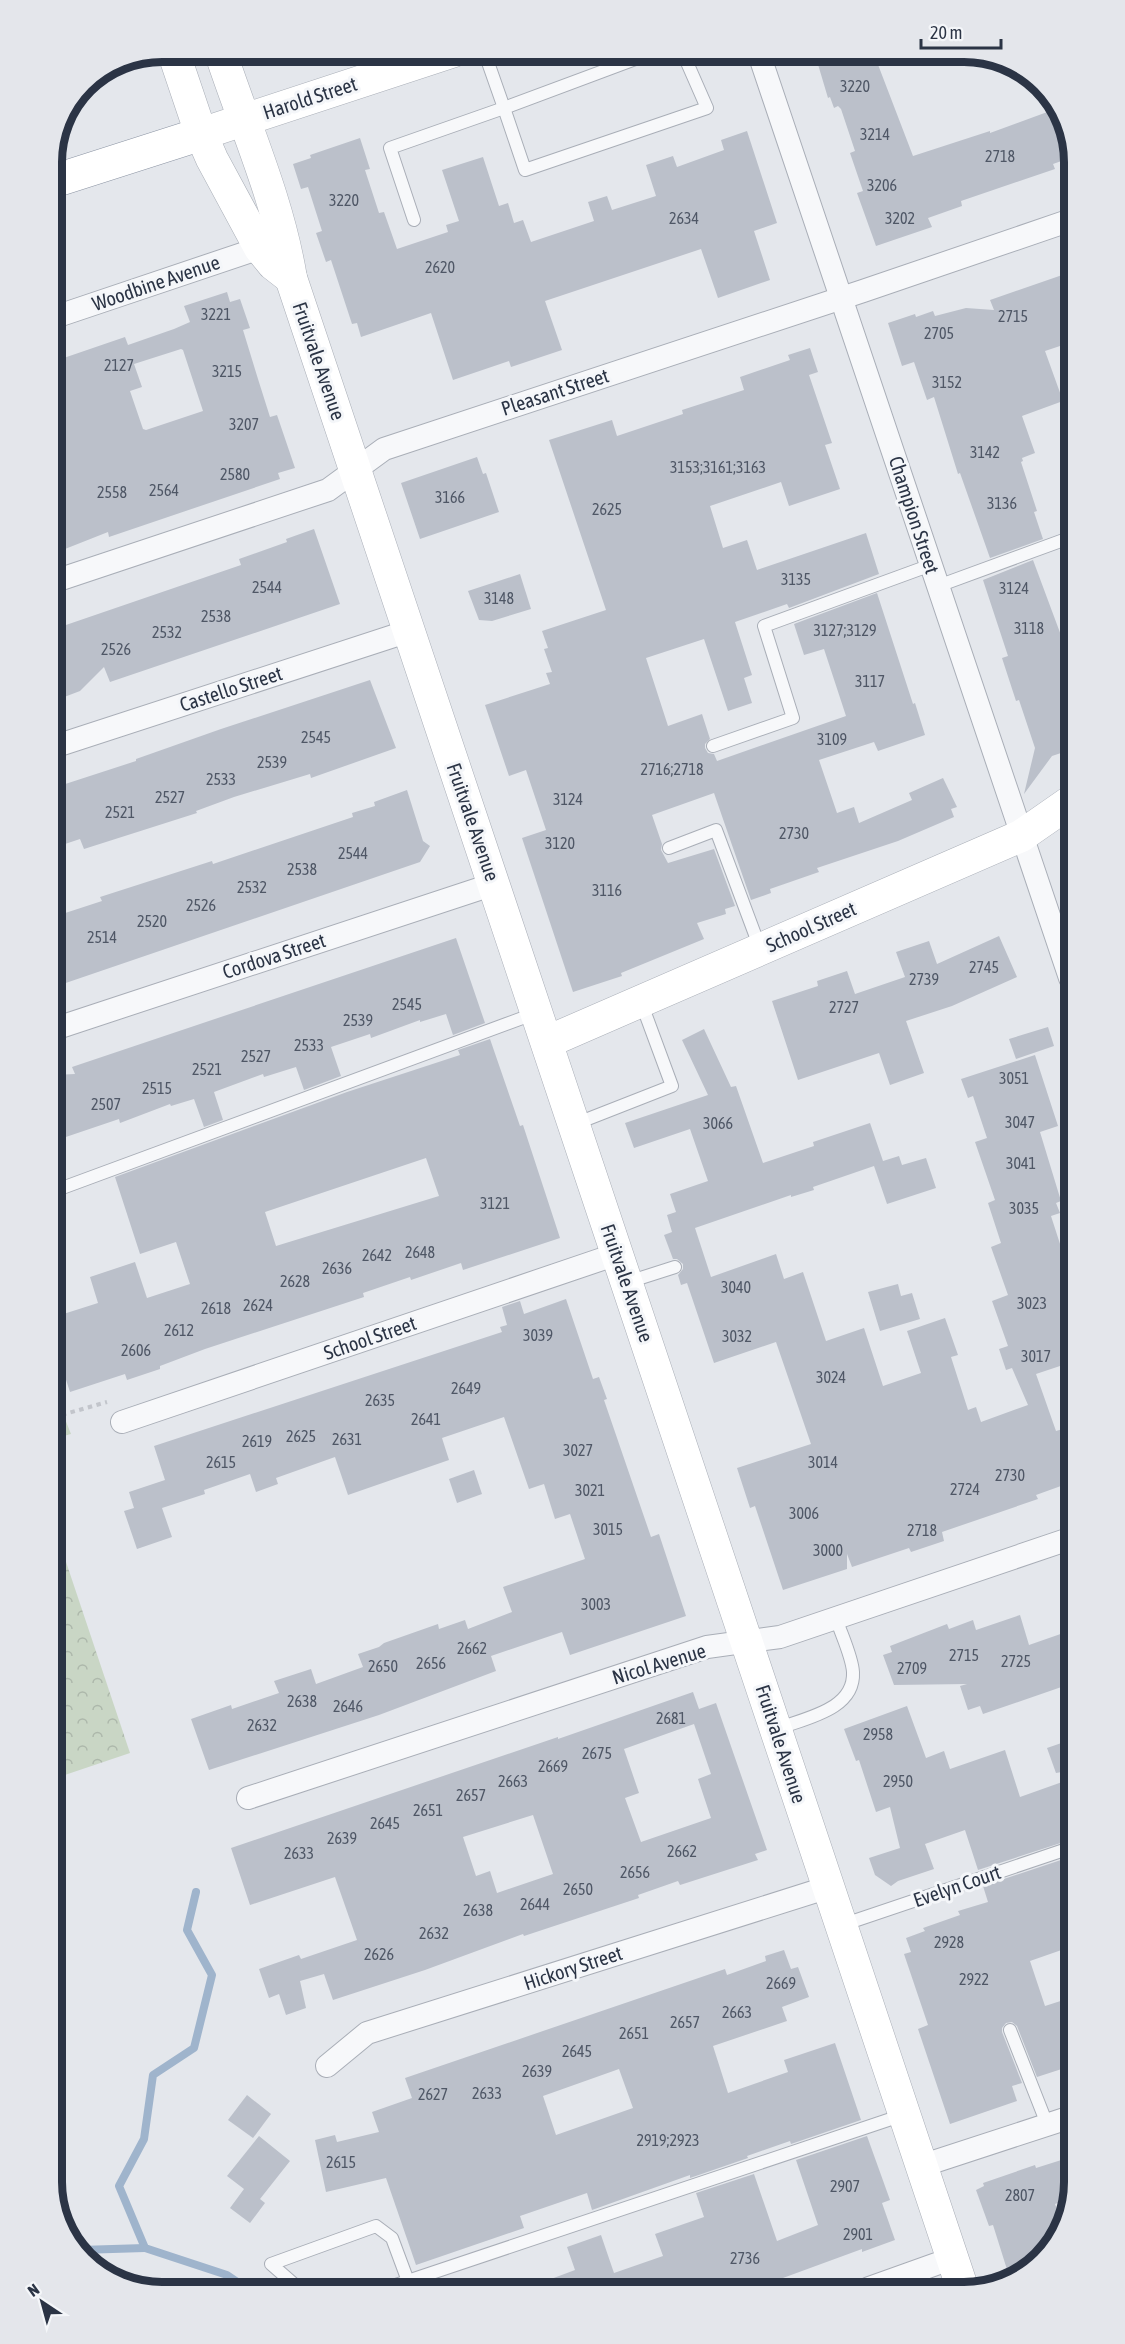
<svg xmlns="http://www.w3.org/2000/svg" width="1125" height="2344" font-family="'Asap Condensed',sans-serif">
  <defs>
    <pattern id="park-crowns" width="20" height="18" patternUnits="userSpaceOnUse" patternTransform="scale(1.5)"><rect width="20" height="18" fill="#c9d6c5"/><path d="M2 6a3 3 0 1 1 6 0M12 15a3 3 0 1 1 6 0" fill="none" stroke="#adb8ab"/></pattern>
  </defs>
  <rect width="100%" height="100%" fill="#e4e7ec"/>
  <g fill="url(#park-crowns)">
    <polygon points="55,1394 71,1434 55,1438"/>
    <polygon points="55,1529 130,1753 56,1778"/>
  </g>
  <g fill="none" stroke-linecap="round" stroke-linejoin="round">
    <g stroke="#9fb4cc" stroke-width="8">
      <polyline points="196,1892 187,1930 212,1975 194,2048 153,2075 144,2139 119,2186 145,2248 227,2275 252,2292"/>
      <polyline points="80,2250 145,2248"/>
    </g>
  </g>
  <g fill="#bbc0ca" fill-rule="evenodd">
    <polygon points="814,51 869,51 873,64 877,62 913,156 990,131 990,133 1050,111 1067,159 1053,164 1055,169 961,201 962,206 928,218 932,227 876,246 857,193 863,191 850,153 855,151 841,109 838,106 834,108 830,97 828,98"/>
    <polygon points="747,131 777,223 754,231 770,280 718,298 701,249 545,301 562,350 511,367 509,361 453,380 431,313 361,337 357,323 352,324 331,260 326,262 316,233 322,231 308,187 301,189 293,164 311,158 310,155 360,138 370,169 365,170 379,213 384,212 397,249 448,232 446,225 459,221 442,170 483,157 499,206 508,203 514,223 523,220 531,242 594,221 588,202 607,196 612,210 656,196 646,165 673,156 677,167 724,150 721,140"/>
    <polygon points="1068,273 1069,343 1045,351 1063,401 1022,416 1035,453 1022,458 1023,461 1021,462 1037,511 1034,512 1043,539 990,558 960,473 958,474 934,397 927,400 914,362 902,366 888,323 915,314 916,317 933,311 935,316 966,308 994,310 990,300"/>
    <path d="M 227,292 L 230,302 L 240,299 L 250,328 L 243,330 L 258,379 L 270,417 L 277,415 L 295,468 L 278,473 L 280,479 L 109,537 L 108,532 L 65,549 L 56,524 L 52,525 L 52,362 L 125,337 L 128,345 L 174,329 L 190,322 L 184,306 ZM 181,349 L 183,350 L 203,411 L 146,430 L 143,429 L 130,391 L 142,387 L 134,364 Z"/>
    <polygon points="810,348 818,372 809,375 832,443 825,445 840,489 789,506 781,482 710,506 723,548 747,540 757,570 866,533 879,574 789,608 787,604 735,622 752,675 744,678 752,703 728,711 704,639 646,658 668,726 702,714 710,739 705,744 705,748 708,753 714,754 717,761 846,716 824,649 804,655 794,624 877,593 913,704 915,703 925,735 878,751 874,742 819,760 837,813 854,807 859,823 912,800 909,793 943,778 957,807 951,809 954,817 898,841 817,868 819,872 770,889 771,893 751,900 714,793 652,815 662,844 661,850 668,863 714,849 735,906 725,909 726,914 697,923 704,939 621,973 622,976 573,992 522,838 546,830 526,770 509,776 485,705 550,684 546,673 552,672 544,649 548,648 542,631 606,610 549,440 612,420 617,436 683,414 682,410 744,390 740,377 790,360 788,355"/>
    <polygon points="477,457 483,474 486,473 499,512 420,539 401,483"/>
    <polygon points="314,529 340,604 110,682 104,667 80,691 59,699 53,681 53,633 64,629 63,626 241,565 239,559 287,542 286,539"/>
    <polygon points="1033,560 1062,638 1069,635 1070,750 1052,756 1024,794 1035,748 1019,700 1016,701 1002,658 1008,656 983,580"/>
    <polygon points="520,574 531,609 492,621 479,620 468,591"/>
    <polygon points="370,680 396,748 311,778 310,774 234,797 196,811 197,813 84,849 80,839 53,848 53,788 136,761 136,759 221,729"/>
    <polygon points="407,790 423,841 430,846 420,862 54,987 53,917 102,901 100,897 212,861 213,864 353,817 352,813 375,806 374,802"/>
    <polygon points="999,936 1017,977 952,1006 906,1021 924,1073 890,1085 879,1053 798,1080 772,1001 818,986 817,981 847,971 855,994 905,977 896,952 929,941 937,964"/>
    <polygon points="456,938 485,1023 453,1035 446,1014 420,1022 420,1020 371,1038 370,1034 331,1047 341,1076 304,1090 296,1067 264,1077 263,1074 214,1092 223,1120 204,1127 194,1099 171,1106 170,1104 120,1123 119,1119 54,1141 54,1075 75,1074 72,1067"/>
    <polygon points="1048,1027 1054,1046 1016,1059 1009,1039"/>
    <polygon points="704,1029 731,1087 736,1086 763,1163 814,1146 813,1142 870,1123 883,1161 899,1156 902,1165 926,1158 936,1188 887,1204 874,1166 813,1187 814,1190 791,1197 791,1195 695,1228 711,1277 776,1254 784,1279 803,1272 826,1341 864,1328 883,1386 921,1373 907,1331 945,1318 958,1355 951,1357 968,1410 976,1407 981,1422 1028,1405 1012,1368 1006,1370 999,1349 1008,1346 992,1301 1008,1295 991,1247 1001,1243 988,1203 995,1200 975,1142 987,1138 973,1096 968,1098 961,1079 1035,1055 1058,1126 1040,1132 1061,1201 1056,1203 1060,1213 1051,1216 1071,1278 1072,1362 1036,1374 1056,1431 1066,1428 1072,1446 1072,1482 1036,1495 1038,1499 942,1532 944,1541 911,1552 909,1548 852,1567 847,1554 847,1569 783,1590 755,1506 750,1508 737,1468 811,1444 776,1342 714,1363 687,1283 681,1285 678,1275 683,1269 683,1264 677,1259 673,1259 664,1235 672,1232 667,1215 676,1212 670,1194 708,1181 690,1129 634,1148 625,1123 708,1095 682,1040"/>
    <path d="M 490,1039 L 520,1126 L 523,1125 L 560,1238 L 463,1270 L 461,1263 L 411,1280 L 410,1277 L 363,1293 L 364,1297 L 205,1349 L 160,1366 L 160,1369 L 127,1380 L 125,1374 L 70,1392 L 55,1346 L 54,1317 L 98,1303 L 90,1277 L 135,1262 L 147,1298 L 190,1284 L 176,1242 L 140,1254 L 115,1177 L 347,1092 L 460,1055 L 458,1050 ZM 426,1158 L 439,1196 L 276,1246 L 265,1212 Z"/>
    <polygon points="898,1284 901,1296 912,1293 920,1319 880,1331 868,1292"/>
    <polygon points="566,1299 593,1379 599,1377 607,1399 604,1400 651,1537 659,1534 686,1616 570,1655 562,1632 491,1656 496,1671 379,1715 209,1770 191,1719 231,1705 232,1709 279,1693 274,1681 311,1669 316,1684 363,1667 358,1654 379,1647 384,1643 438,1624 439,1629 465,1620 468,1629 512,1612 503,1587 585,1559 570,1514 555,1519 544,1484 529,1489 504,1417 442,1438 449,1460 348,1495 335,1457 276,1478 278,1484 256,1492 250,1474 204,1490 205,1494 162,1508 172,1537 137,1549 124,1511 134,1508 129,1492 165,1480 154,1446 502,1332 500,1327 507,1325 502,1307 520,1301 524,1314"/>
    <polygon points="474,1470 482,1494 457,1503 449,1479"/>
    <polygon points="1020,1615 1029,1645 1072,1630 1073,1683 983,1714 980,1706 968,1710 960,1686 967,1684 894,1685 883,1655 892,1652 890,1646 947,1624 949,1629 973,1620 976,1630"/>
    <path d="M 693,1692 L 699,1709 L 716,1703 L 767,1850 L 755,1854 L 758,1860 L 680,1885 L 678,1881 L 638,1895 L 639,1898 L 524,1936 L 523,1934 L 425,1970 L 333,2000 L 324,1974 L 300,1981 L 306,2008 L 286,2015 L 279,1994 L 269,1998 L 259,1969 L 299,1955 L 301,1959 L 357,1940 L 335,1877 L 250,1905 L 231,1848 L 558,1737 L 558,1739 ZM 694,1724 L 711,1774 L 698,1779 L 711,1818 L 641,1842 L 625,1798 L 639,1793 L 624,1749 ZM 533,1815 L 553,1874 L 497,1893 L 490,1871 L 476,1876 L 463,1837 Z"/>
    <polygon points="907,1706 926,1758 944,1751 950,1769 1005,1750 1020,1797 1065,1781 1073,1806 1073,1839 978,1870 965,1830 925,1844 934,1869 898,1881 891,1886 875,1875 869,1858 900,1848 890,1807 876,1812 859,1760 856,1761 844,1729"/>
    <polygon points="1073,1739 1073,1770 1056,1773 1047,1748"/>
    <polygon points="1073,1856 1073,1946 1030,1961 1045,2006 1073,1997 1074,2065 1037,2077 1017,2026 1012,2022 1006,2023 1002,2028 1002,2032 1022,2083 1012,2086 1017,2101 950,2124 918,2029 928,2025 904,1954 911,1952 906,1938 925,1931 923,1928 960,1915 958,1911 988,1902 983,1886"/>
    <path d="M 784,1950 L 791,1969 L 798,1967 L 809,1997 L 782,2007 L 787,2021 L 713,2046 L 728,2093 L 788,2072 L 784,2060 L 835,2043 L 861,2120 L 791,2144 L 790,2141 L 747,2156 L 748,2158 L 690,2178 L 690,2175 L 592,2210 L 587,2193 L 520,2216 L 524,2228 L 416,2265 L 386,2178 L 326,2192 L 315,2140 L 335,2135 L 337,2142 L 379,2132 L 372,2112 L 412,2098 L 405,2078 L 725,1969 L 727,1975 L 766,1961 L 765,1956 ZM 619,2069 L 633,2108 L 556,2135 L 543,2096 Z"/>
    <polygon points="247,2095 271,2114 253,2138 228,2120"/>
    <polygon points="259,2136 290,2161 260,2199 265,2203 250,2223 230,2208 244,2189 227,2176"/>
    <polygon points="867,2136 890,2200 882,2203 895,2240 862,2252 862,2249 772,2282 774,2289 527,2290 527,2288 575,2270 567,2247 601,2235 614,2273 663,2256 655,2234 704,2217 696,2193 754,2174 777,2241 818,2225 796,2160"/>
    <polygon points="1074,2156 1074,2183 1071,2193 1062,2196 1063,2201 1055,2204 1062,2222 1055,2244 1010,2279 993,2225 989,2226 976,2190 984,2186 983,2183 1035,2165 1036,2168"/>
  </g>
  <g fill="none" stroke-linecap="round" stroke-linejoin="round">
    <defs>
      <g id="lane">
        <polyline points="657,51 504,108 525,170 707,108 682,51"/>
        <polyline points="414,220 390,148 504,108 484,51"/>
        <polyline points="938,586 1069,538"/>
        <polyline points="713,746 793,718 764,626 931,565"/>
        <polyline points="669,848 716,830 760,948"/>
        <polyline points="575,1124 672,1086 641,1002"/>
        <polyline points="54,1191 536,1013"/>
        <polyline points="628,1282 675,1267"/>
        <path d="M 777,1729 C 805,1718 855,1710 853,1672 C 852,1656 841,1634 836,1618"/>
        <polyline points="842,1925 1073,1847"/>
        <polyline points="1010,2030 1047,2124"/>
        <polyline points="378,2291 903,2115"/>
        <polyline points="303,2292 271,2264 376,2226 392,2238 408,2281"/>
      </g>
      <g id="street">
        <polyline points="758,51 1070,978"/>
        <polyline points="52,318 260,248"/>
        <polyline points="52,582 328,490 384,449 863,291 1068,221"/>
        <polyline points="53,747 409,631"/>
        <polyline points="54,1029 494,884"/>
        <polyline points="122,1422 617,1254"/>
        <polyline points="248,1798 707,1647 780,1637 1072,1538"/>
        <polyline points="327,2066 367,2033 829,1887"/>
        <polyline points="921,2166 1074,2116"/>
        <polyline points="869,2288 953,2258"/>
      </g>
      <g id="secondary">
        <polyline points="173,51 201,134 212,159 260,248 273,264 291,278"/>
        <path d="M 220,51 C 245,127 278,199 291,278 L 962,2287"/>
        <polyline points="201,134 454,51"/>
        <polyline points="547,1042 1021,836 1070,802"/>
      </g>
      <polyline id="highway" points="51,182 201,134"/>
    </defs>
    <use href="#lane" stroke="#a9aeb7" stroke-width="14"/>
    <use href="#street" stroke="#a9aeb7" stroke-width="24"/>
    <use href="#secondary" stroke="#a9aeb7" stroke-width="33"/>
    <use href="#highway" stroke="#8b94a3" stroke-width="34"/>
    <polyline stroke="#c2c5cb" stroke-width="4" stroke-dasharray="4.5 4.5" stroke-linecap="butt" points="55,1412 58,1416 107,1402"/>
    <use href="#lane" stroke="#f7f8fa" stroke-width="12"/>
    <use href="#street" stroke="#f7f8fa" stroke-width="22"/>
    <use href="#secondary" stroke="#fff" stroke-width="32"/>
    <use href="#highway" stroke="#fff" stroke-width="33"/>
  </g>
  <g text-anchor="middle" stroke-width="6" stroke-linejoin="round" paint-order="stroke">
    <g font-size="16" fill="#4f5766">
      <text x="855" y="92">3220</text>
      <text x="875" y="140">3214</text>
      <text x="1000" y="162">2718</text>
      <text x="882" y="191">3206</text>
      <text x="344" y="206">3220</text>
      <text x="684" y="224">2634</text>
      <text x="900" y="224">3202</text>
      <text x="440" y="273">2620</text>
      <text x="216" y="320">3221</text>
      <text x="1013" y="322">2715</text>
      <text x="939" y="339">2705</text>
      <text x="119" y="371">2127</text>
      <text x="227" y="377">3215</text>
      <text x="947" y="388">3152</text>
      <text x="244" y="430">3207</text>
      <text x="985" y="458">3142</text>
      <text x="718" y="473">3153;3161;3163</text>
      <text x="235" y="480">2580</text>
      <text x="164" y="496">2564</text>
      <text x="112" y="498">2558</text>
      <text x="450" y="503">3166</text>
      <text x="1002" y="509">3136</text>
      <text x="607" y="515">2625</text>
      <text x="796" y="585">3135</text>
      <text x="267" y="593">2544</text>
      <text x="1014" y="594">3124</text>
      <text x="499" y="604">3148</text>
      <text x="216" y="622">2538</text>
      <text x="1029" y="634">3118</text>
      <text x="845" y="636">3127;3129</text>
      <text x="167" y="638">2532</text>
      <text x="116" y="655">2526</text>
      <text x="870" y="687">3117</text>
      <text x="316" y="743">2545</text>
      <text x="832" y="745">3109</text>
      <text x="272" y="768">2539</text>
      <text x="672" y="775">2716;2718</text>
      <text x="221" y="785">2533</text>
      <text x="170" y="803">2527</text>
      <text x="568" y="805">3124</text>
      <text x="120" y="818">2521</text>
      <text x="794" y="839">2730</text>
      <text x="560" y="849">3120</text>
      <text x="353" y="859">2544</text>
      <text x="302" y="875">2538</text>
      <text x="252" y="893">2532</text>
      <text x="607" y="896">3116</text>
      <text x="201" y="911">2526</text>
      <text x="152" y="927">2520</text>
      <text x="102" y="943">2514</text>
      <text x="984" y="973">2745</text>
      <text x="924" y="985">2739</text>
      <text x="407" y="1010">2545</text>
      <text x="844" y="1013">2727</text>
      <text x="358" y="1026">2539</text>
      <text x="309" y="1051">2533</text>
      <text x="256" y="1062">2527</text>
      <text x="207" y="1075">2521</text>
      <text x="1014" y="1084">3051</text>
      <text x="157" y="1094">2515</text>
      <text x="106" y="1110">2507</text>
      <text x="1020" y="1128">3047</text>
      <text x="718" y="1129">3066</text>
      <text x="1021" y="1169">3041</text>
      <text x="495" y="1209">3121</text>
      <text x="1024" y="1214">3035</text>
      <text x="420" y="1258">2648</text>
      <text x="377" y="1261">2642</text>
      <text x="337" y="1274">2636</text>
      <text x="295" y="1287">2628</text>
      <text x="736" y="1293">3040</text>
      <text x="1032" y="1309">3023</text>
      <text x="258" y="1311">2624</text>
      <text x="216" y="1314">2618</text>
      <text x="179" y="1336">2612</text>
      <text x="538" y="1341">3039</text>
      <text x="737" y="1342">3032</text>
      <text x="136" y="1356">2606</text>
      <text x="1036" y="1362">3017</text>
      <text x="831" y="1383">3024</text>
      <text x="466" y="1394">2649</text>
      <text x="380" y="1406">2635</text>
      <text x="426" y="1425">2641</text>
      <text x="301" y="1442">2625</text>
      <text x="347" y="1445">2631</text>
      <text x="257" y="1447">2619</text>
      <text x="578" y="1456">3027</text>
      <text x="221" y="1468">2615</text>
      <text x="823" y="1468">3014</text>
      <text x="1010" y="1481">2730</text>
      <text x="965" y="1495">2724</text>
      <text x="590" y="1496">3021</text>
      <text x="804" y="1519">3006</text>
      <text x="608" y="1535">3015</text>
      <text x="922" y="1536">2718</text>
      <text x="828" y="1556">3000</text>
      <text x="596" y="1610">3003</text>
      <text x="472" y="1654">2662</text>
      <text x="964" y="1661">2715</text>
      <text x="1016" y="1667">2725</text>
      <text x="431" y="1669">2656</text>
      <text x="383" y="1672">2650</text>
      <text x="912" y="1674">2709</text>
      <text x="302" y="1707">2638</text>
      <text x="348" y="1712">2646</text>
      <text x="671" y="1724">2681</text>
      <text x="262" y="1731">2632</text>
      <text x="878" y="1740">2958</text>
      <text x="597" y="1759">2675</text>
      <text x="553" y="1772">2669</text>
      <text x="513" y="1787">2663</text>
      <text x="898" y="1787">2950</text>
      <text x="471" y="1801">2657</text>
      <text x="428" y="1816">2651</text>
      <text x="385" y="1829">2645</text>
      <text x="342" y="1844">2639</text>
      <text x="682" y="1857">2662</text>
      <text x="299" y="1859">2633</text>
      <text x="635" y="1878">2656</text>
      <text x="578" y="1895">2650</text>
      <text x="535" y="1910">2644</text>
      <text x="478" y="1916">2638</text>
      <text x="434" y="1939">2632</text>
      <text x="949" y="1948">2928</text>
      <text x="379" y="1960">2626</text>
      <text x="974" y="1985">2922</text>
      <text x="781" y="1989">2669</text>
      <text x="737" y="2018">2663</text>
      <text x="685" y="2028">2657</text>
      <text x="634" y="2039">2651</text>
      <text x="577" y="2057">2645</text>
      <text x="537" y="2077">2639</text>
      <text x="487" y="2099">2633</text>
      <text x="433" y="2100">2627</text>
      <text x="668" y="2146">2919;2923</text>
      <text x="341" y="2168">2615</text>
      <text x="845" y="2192">2907</text>
      <text x="1020" y="2201">2807</text>
      <text x="858" y="2240">2901</text>
      <text x="745" y="2264">2736</text>
    </g>
    <g font-size="20" fill="#2b3445" stroke="#f4f6f9">
      <text transform="translate(310 98) rotate(-18)" y="7">Harold Street</text>
      <text transform="translate(156 283) rotate(-19)" y="7">Woodbine Avenue</text>
      <text transform="translate(319 361) rotate(71)" y="7">Fruitvale Avenue</text>
      <text transform="translate(555 392) rotate(-18)" y="7">Pleasant Street</text>
      <text transform="translate(914 515) rotate(72)" y="7">Champion Street</text>
      <text transform="translate(231 689) rotate(-18)" y="7">Castello Street</text>
      <text transform="translate(473 822) rotate(71)" y="7">Fruitvale Avenue</text>
      <text transform="translate(811 927) rotate(-24)" y="7">School Street</text>
      <text transform="translate(274 956) rotate(-18)" y="7">Cordova Street</text>
      <text transform="translate(627 1283) rotate(71)" y="7">Fruitvale Avenue</text>
      <text transform="translate(370 1338) rotate(-19)" y="7">School Street</text>
      <text transform="translate(659 1664) rotate(-17)" y="7">Nicol Avenue</text>
      <text transform="translate(781 1744) rotate(72)" y="7">Fruitvale Avenue</text>
      <text transform="translate(957 1886) rotate(-19)" y="7">Evelyn Court</text>
      <text transform="translate(573 1968) rotate(-18)" y="7">Hickory Street</text>
    </g>
  </g>
  <path d="M0 0H1125V2344H0ZM162 62H964A100 100 0 0 1 1064 162V2182A100 100 0 0 1 964 2282H162A100 100 0 0 1 62 2182V162A100 100 0 0 1 162 62Z" fill="#e4e6eb" fill-rule="evenodd"/>
  <path fill="none" stroke="#2b3445" stroke-width="8" d="M162 62H964A100 100 0 0 1 1064 162V2182A100 100 0 0 1 964 2282H162A100 100 0 0 1 62 2182V162A100 100 0 0 1 162 62Z"/>
  <g transform="translate(42 2302) rotate(324)" stroke="#f4f6f9" stroke-width="4.5" paint-order="stroke">
  <path d="M0-4.5L10 22L0 15L-10 22Z" fill="#2b3445"/>
  <text y="-9" font-size="16" font-weight="bold" text-anchor="middle" fill="#2b3445">N</text>
  </g>
  <path d="M921 39v9h80v-9" fill="none" stroke="#2b3445" stroke-width="3"/>
  <text x="930" y="39" font-size="18" fill="#2b3445" stroke="#f4f6f9" stroke-width="4.5" paint-order="stroke">20 m</text>
</svg>
